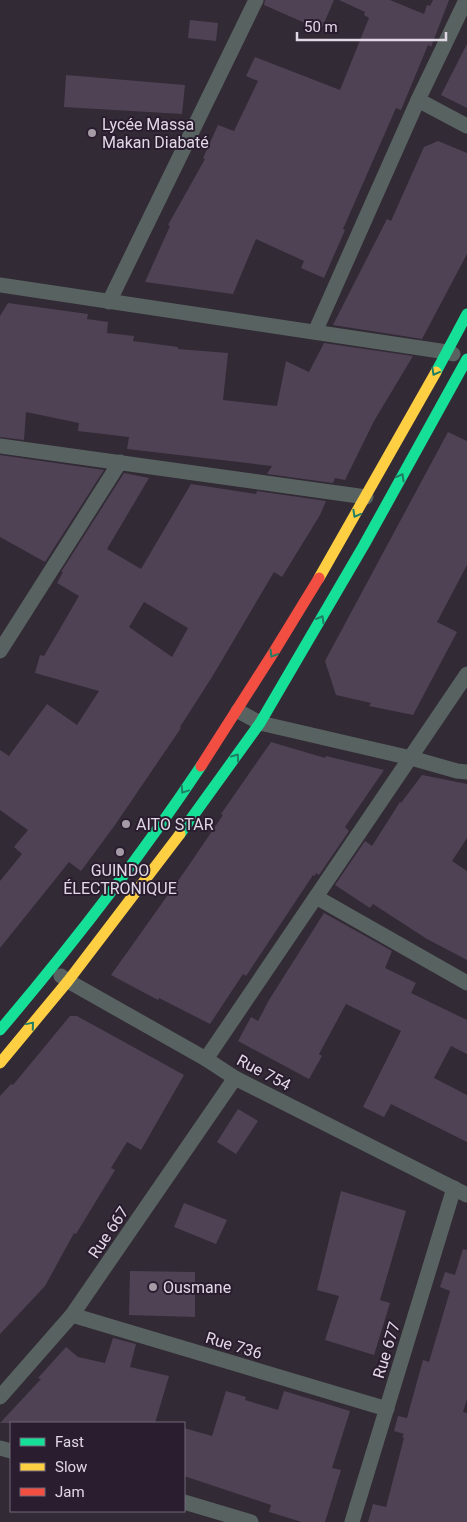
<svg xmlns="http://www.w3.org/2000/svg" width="467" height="1522" font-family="Roboto,sans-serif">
  <rect width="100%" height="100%" fill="#322a35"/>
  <g fill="#4f4254" fill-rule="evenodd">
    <polygon points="265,0 334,0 321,30 264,5"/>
    <polygon points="339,0 390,0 424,14 427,5 430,6 433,0 449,0 431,47 428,45 401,110 396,108 343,229 345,230 324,278 301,268 304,261 256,239 233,294 145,282 170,226 168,225 205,159 203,158 218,125 234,131 258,81 246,76 255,57 340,90 369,18 364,15 365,12"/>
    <polygon points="190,20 218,23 216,41 188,38"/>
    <polygon points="467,44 467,108 441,95"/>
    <polygon points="66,75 185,85 182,114 64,107"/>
    <polygon points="438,141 467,153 467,254 422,339 333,325 387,219 391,221 424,147"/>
    <polygon points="8,303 88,314 87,319 108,322 107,333 134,336 133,341 178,347 178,349 228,353 223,400 277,406 286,361 309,372 324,343 413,356 374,421 345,480 335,478 333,483 267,474 272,466 127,449 129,437 78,431 79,423 26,412 24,440 0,437 0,316"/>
    <polygon points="448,432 467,441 467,565 437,622 457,632 413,715 369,706 371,703 336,695 325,661"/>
    <polygon points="0,455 104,470 45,562 0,537"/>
    <path d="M 124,473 L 149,478 L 107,549 L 141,569 L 191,484 L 256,494 L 257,491 L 326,501 L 320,515 L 282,577 L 274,572 L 212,677 L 180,727 L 181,728 L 115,825 L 81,871 L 69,862 L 0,948 L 0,881 L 22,854 L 14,847 L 28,830 L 0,810 L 0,750 L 9,756 L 47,704 L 77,725 L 99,691 L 35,673 L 40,655 L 44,656 L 79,596 L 57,583 L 63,572 L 61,572 ZM 144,602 L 188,628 L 172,657 L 129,627 Z"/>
    <polygon points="271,742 325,758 326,756 384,770 345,827 349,831 319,875 316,873 315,876 313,875 246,976 243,974 210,1024 159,998 158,1000 111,975 187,868 223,815 221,814"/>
    <polygon points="422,775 467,784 467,838 452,861 467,871 467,960 427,939 373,904 370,908 335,885 365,841 372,846 400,802 401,803"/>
    <polygon points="324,913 392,951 385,968 416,983 411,993 467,1020 467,1054 451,1046 434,1078 467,1095 467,1142 391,1104 384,1117 363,1107 401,1031 346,1004 319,1054 322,1056 309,1079 238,1041 251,1017 258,1021 269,1000"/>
    <polygon points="70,1016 77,1016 184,1075 141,1150 127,1142 111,1168 115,1170 76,1234 74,1233 45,1286 0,1334 0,1096 11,1084 13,1085"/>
    <polygon points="238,1109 258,1121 236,1154 217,1142"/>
    <polygon points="341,1191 406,1211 380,1300 390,1303 374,1355 325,1340 339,1296 317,1290"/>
    <polygon points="184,1203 227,1220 216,1244 174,1227"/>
    <polygon points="463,1249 467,1250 467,1399 463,1412 467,1413 467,1522 368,1522 373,1504 386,1507 404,1438 402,1437 404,1434 394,1431 398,1416 407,1418 423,1360 429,1362 450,1291 440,1287 445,1272 455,1275"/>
    <polygon points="130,1271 195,1272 195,1317 129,1315"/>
    <polygon points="113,1338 136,1344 130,1367 169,1376 155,1423 0,1423 41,1379 38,1378 66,1347 78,1357 105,1363"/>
    <polygon points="226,1391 246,1397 245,1400 278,1410 284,1391 350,1411 332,1468 341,1470 325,1522 302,1522 269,1512 271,1505 184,1476 184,1428 212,1436"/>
  </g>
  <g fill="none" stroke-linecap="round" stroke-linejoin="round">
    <g stroke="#586361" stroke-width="15">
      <polyline points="418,100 467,126"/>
      <polyline points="0,285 447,352 453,354"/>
      <polyline points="109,302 256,0"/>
      <polyline points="315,332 418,100 466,0"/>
      <polyline points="0,446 366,497"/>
      <polyline points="0,651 120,462"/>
      <polyline points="238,711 260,723 411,758 457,771 467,772"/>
      <polyline points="316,897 467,983"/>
      <polyline points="61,976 68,981 206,1059 235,1078 467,1195"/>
      <polyline points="206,1059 467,674"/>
      <polyline points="72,1315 387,1409"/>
      <polyline points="0,1397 72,1315 235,1078"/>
      <polyline points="0,1448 11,1451"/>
      <polyline points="184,1502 251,1522"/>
      <polyline points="352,1522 454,1188"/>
    </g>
    <g stroke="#16e098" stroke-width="11">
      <polyline points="436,372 467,314"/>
      <polyline points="180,834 260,723 364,545 467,359"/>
      <path d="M 0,1030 C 72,945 139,859 201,766"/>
    </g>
    <g stroke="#ffcf43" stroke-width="11">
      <polyline points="319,578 436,372"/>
      <polyline points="0,1063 68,981 180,834"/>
    </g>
    <polyline stroke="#f24e42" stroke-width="11" points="201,766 275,650 319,578"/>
  </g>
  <defs><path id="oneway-chevron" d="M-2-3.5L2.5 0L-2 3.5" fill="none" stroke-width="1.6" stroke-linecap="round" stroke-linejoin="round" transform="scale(1.25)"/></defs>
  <g stroke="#207e64">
    <use href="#oneway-chevron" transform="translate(435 372) rotate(119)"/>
    <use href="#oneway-chevron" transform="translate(401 477) rotate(-61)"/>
    <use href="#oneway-chevron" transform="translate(356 514) rotate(119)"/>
    <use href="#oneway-chevron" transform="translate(321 619) rotate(-60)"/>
    <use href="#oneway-chevron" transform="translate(273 654) rotate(121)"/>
    <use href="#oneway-chevron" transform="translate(236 757) rotate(-54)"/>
    <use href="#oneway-chevron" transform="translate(184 790) rotate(124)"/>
    <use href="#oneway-chevron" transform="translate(31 1025) rotate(-50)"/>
  </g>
  <g fill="#a49ba7" stroke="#291d2f" stroke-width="2">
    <circle cx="92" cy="133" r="5"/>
    <circle cx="126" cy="824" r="5"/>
    <circle cx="120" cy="852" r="5"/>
    <circle cx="153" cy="1287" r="5"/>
  </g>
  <g text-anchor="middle" stroke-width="4" stroke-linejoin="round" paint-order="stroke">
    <g font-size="16" fill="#e1d8e5" stroke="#291d2f" text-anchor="start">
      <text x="102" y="130">Lycée Massa<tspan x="102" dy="18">Makan Diabaté</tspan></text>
      <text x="136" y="830">AITO STAR</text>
      <text x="120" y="876" text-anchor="middle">GUINDO<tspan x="120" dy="18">ÉLECTRONIQUE</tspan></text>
      <text x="163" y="1293">Ousmane</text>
    </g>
    <g font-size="16" fill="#e1d8e5" stroke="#291d2f">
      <text transform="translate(264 1072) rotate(28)" y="6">Rue 754</text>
      <text transform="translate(108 1232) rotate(-56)" y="6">Rue 667</text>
      <text transform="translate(234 1345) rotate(17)" y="6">Rue 736</text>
      <text transform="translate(386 1350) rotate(-73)" y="6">Rue 677</text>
    </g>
  </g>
  <rect x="10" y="1422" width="175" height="90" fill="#291d2f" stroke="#736878"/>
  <rect x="20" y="1438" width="25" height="8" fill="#16e098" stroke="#736878"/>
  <text x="55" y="1447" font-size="15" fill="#e1d8e5">Fast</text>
  <rect x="20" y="1463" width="25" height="8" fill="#ffcf43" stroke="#736878"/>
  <text x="55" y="1472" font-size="15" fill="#e1d8e5">Slow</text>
  <rect x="20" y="1488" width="25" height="8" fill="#f24e42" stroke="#736878"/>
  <text x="55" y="1497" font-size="15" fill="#e1d8e5">Jam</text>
  <path d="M297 32v8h149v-8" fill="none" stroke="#e1d8e5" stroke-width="2.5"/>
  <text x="304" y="32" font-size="15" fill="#e1d8e5" stroke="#291d2f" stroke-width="4" paint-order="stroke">50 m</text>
</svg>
